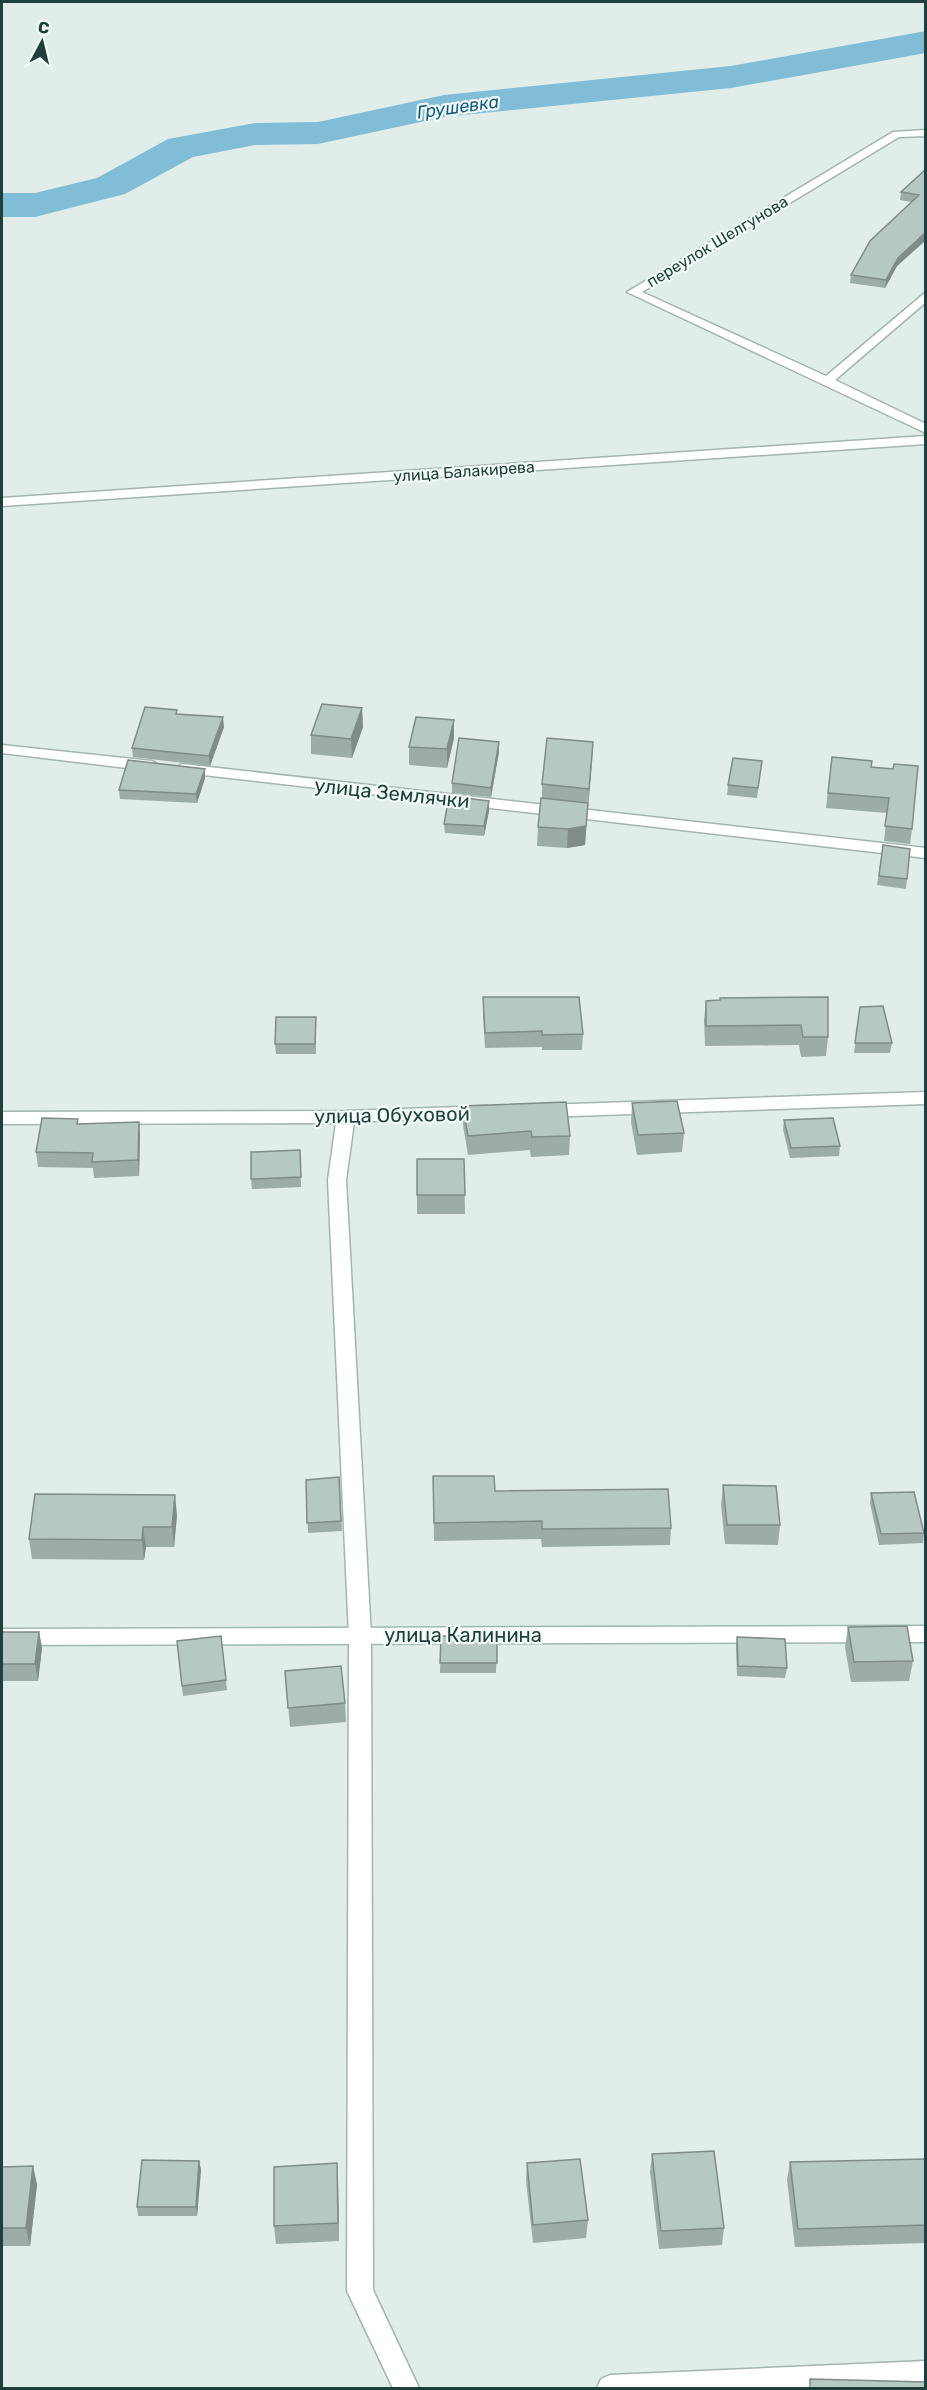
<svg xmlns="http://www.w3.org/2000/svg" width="927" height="2390" font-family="Rubik,sans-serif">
  <rect width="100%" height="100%" fill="#e0ede9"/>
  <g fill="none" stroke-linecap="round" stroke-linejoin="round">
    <polygon fill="#82bdd7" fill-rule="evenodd" points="926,31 926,53 731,88 444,117 318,144 255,145 193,157 125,194 35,217 2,217 2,193 35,193 97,178 168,139 255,123 318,122 444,95 731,66"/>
    <defs>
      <g id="street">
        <polygon points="926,130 926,136 899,137 642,292 826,376 926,292 926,302 835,380 926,424 926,433 627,292 893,132"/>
        <polygon points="926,436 926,444 2,506 2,498"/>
        <polygon points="2,745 152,761 160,766 152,771 2,753"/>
        <polygon points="182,764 926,848 926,858 177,772 174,769"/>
        <polygon points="926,1092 926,1104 543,1117 537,1115 534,1111 537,1107 543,1105"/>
        <polygon points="486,1106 492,1108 495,1112 492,1116 354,1122 346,1180 371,1636 373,2290 419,2388 393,2388 347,2291 349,1636 328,1180 336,1123 2,1124 2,1112 346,1111"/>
        <polygon points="926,2361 926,2387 597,2388 601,2379 610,2375"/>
      </g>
      <polygon id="secondary" points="926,1626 926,1642 2,1645 2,1629"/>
    </defs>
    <use href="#street" stroke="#a2b5b1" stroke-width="3"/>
    <use href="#secondary" stroke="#9db9b4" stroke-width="3"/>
    <use href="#street" fill="#fff" fill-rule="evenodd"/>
    <use href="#secondary" fill="#fff" fill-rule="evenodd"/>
  </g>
  <g fill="#9caca7">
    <polygon points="926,169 926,240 897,266 885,288 850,283 851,275 911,202 900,200 901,192"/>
    <polygon points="362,708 363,727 352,758 311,754 311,735"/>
    <polygon points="178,714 224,727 210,766 133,757 132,748"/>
    <polygon points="454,738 447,768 409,765 409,747"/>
    <polygon points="499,752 491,797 452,793 452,783"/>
    <polygon points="832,757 871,767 912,829 910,844 884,841 887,813 826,808"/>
    <polygon points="592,761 585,845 567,848 537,846 538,827 542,798 542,784"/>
    <polygon points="762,761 757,798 727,795 728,785"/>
    <polygon points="205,769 205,778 197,803 120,799 119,790"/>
    <polygon points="489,801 489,811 484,836 445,833 444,824"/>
    <polygon points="883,845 907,879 906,889 877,885"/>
    <polygon points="483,997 583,1034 582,1050 542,1050 542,1047 485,1048 483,1013"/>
    <polygon points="828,997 828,1037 826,1056 801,1057 799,1045 705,1046 704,1020 706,1001"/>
    <polygon points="860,1007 892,1043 890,1053 854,1053"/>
    <polygon points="316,1017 316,1054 276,1054 275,1044"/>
    <polygon points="632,1103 684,1133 682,1152 637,1155 631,1122"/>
    <polygon points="463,1106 570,1136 569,1155 531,1157 530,1150 468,1155 463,1125"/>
    <polygon points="78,1119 78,1124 139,1122 140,1137 139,1176 94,1178 93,1168 38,1167 36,1152"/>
    <polygon points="784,1120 840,1146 839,1156 790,1158 783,1130"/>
    <polygon points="300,1150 301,1187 252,1189 251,1179"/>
    <polygon points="417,1159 464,1159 465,1214 417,1214"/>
    <polygon points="433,1476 495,1491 671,1528 670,1545 542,1547 541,1539 434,1541"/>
    <polygon points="339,1477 342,1531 308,1533 306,1480"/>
    <polygon points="723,1485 780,1525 778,1545 725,1544 721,1505"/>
    <polygon points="871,1493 924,1533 923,1543 879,1545 870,1503"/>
    <polygon points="177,1515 174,1547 146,1547 144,1560 32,1559 29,1539"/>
    <polygon points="848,1627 913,1661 909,1681 851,1682 845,1647"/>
    <polygon points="2,1632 39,1632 42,1648 38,1681 2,1681"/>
    <polygon points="221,1636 227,1690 183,1696 177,1641"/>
    <polygon points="441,1636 497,1636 496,1673 440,1673"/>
    <polygon points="737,1637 787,1668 785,1678 737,1676 736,1647"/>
    <polygon points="285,1671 345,1703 346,1722 290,1727"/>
    <polygon points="652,2154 724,2228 722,2245 659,2249 650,2172"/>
    <polygon points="926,2159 926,2243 795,2247 787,2180 790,2162"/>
    <polygon points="199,2161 201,2170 197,2216 138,2216 137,2207"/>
    <polygon points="527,2163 588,2220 586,2238 533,2243 526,2181"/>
    <polygon points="33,2166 37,2185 30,2246 2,2246 2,2167"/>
    <polygon points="338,2182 339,2241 276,2244 274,2226"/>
  </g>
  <g fill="#7f8c88">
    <polygon points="926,232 926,240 897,266 885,288 886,280 898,258"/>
    <polygon points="362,708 363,727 352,758 351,739"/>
    <polygon points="223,717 224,727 210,766 209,756"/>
    <polygon points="454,720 454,738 447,768 447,749"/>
    <polygon points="499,742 499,752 491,797 491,788"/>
    <polygon points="593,742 592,761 588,808 589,789"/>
    <polygon points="205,769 205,778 197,803 196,794"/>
    <polygon points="489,801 489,811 484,836 484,826"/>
    <polygon points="588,803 585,845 567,848 568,829"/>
    <polygon points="139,1122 140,1137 139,1176 138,1160"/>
    <polygon points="175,1495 177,1515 174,1547 172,1527"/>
    <polygon points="143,1527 146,1547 144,1560 142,1540"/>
    <polygon points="39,1632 42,1648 38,1681 35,1664"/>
    <polygon points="199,2161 201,2170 197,2216 196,2207"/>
    <polygon points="337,2163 338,2182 339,2241 338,2223"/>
    <polygon points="33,2166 37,2185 30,2246 26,2228"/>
  </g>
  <g fill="#b5c8c2" stroke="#7f8c88" stroke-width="1.5">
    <polygon points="926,169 926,232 898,258 886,280 851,275 870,241 919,195 901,192"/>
    <polygon points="322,704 362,708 351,739 311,735"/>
    <polygon points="145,707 177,710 176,714 223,717 209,756 132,748"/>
    <polygon points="416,717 454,720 447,749 409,747"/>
    <polygon points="459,738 499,742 491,788 452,783"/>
    <polygon points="547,738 593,742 589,789 542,784"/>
    <polygon points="832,757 872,761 871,767 893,769 894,764 918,766 912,829 885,826 889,798 828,793"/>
    <polygon points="733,758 762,761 758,788 728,785"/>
    <polygon points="128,760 205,769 196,794 119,790"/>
    <polygon points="449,796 489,801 484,826 444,824"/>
    <polygon points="541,798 588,803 586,826 568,829 538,827"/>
    <polygon points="883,845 910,849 907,879 879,876"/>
    <polygon points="483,997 579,997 583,1034 542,1035 542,1031 485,1033"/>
    <polygon points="828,997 828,1037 803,1037 801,1025 706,1026 706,1001 720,1000 720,998"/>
    <polygon points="883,1006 892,1043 855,1043 860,1007"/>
    <polygon points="276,1017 316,1017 315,1044 275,1044"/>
    <polygon points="677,1101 684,1133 638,1135 632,1103"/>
    <polygon points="566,1102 570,1136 532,1137 531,1131 468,1136 463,1106"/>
    <polygon points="42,1118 78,1119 77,1124 139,1122 138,1160 92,1162 93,1153 36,1152"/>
    <polygon points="833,1118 840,1146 791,1148 784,1120"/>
    <polygon points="300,1150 301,1177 251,1179 251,1152"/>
    <polygon points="417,1159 464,1159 465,1195 417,1195"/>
    <polygon points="433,1476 494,1476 495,1491 668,1489 671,1528 542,1529 542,1521 434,1523"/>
    <polygon points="339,1477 341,1521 307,1523 306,1480"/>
    <polygon points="723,1485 776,1486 780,1525 727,1525"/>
    <polygon points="914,1492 924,1533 881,1534 871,1493"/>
    <polygon points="35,1494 175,1495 172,1527 143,1527 142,1540 29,1539"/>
    <polygon points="907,1626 913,1661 854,1662 848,1627"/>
    <polygon points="2,1632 39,1632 35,1664 2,1664"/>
    <polygon points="221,1636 226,1680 182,1686 177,1641"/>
    <polygon points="441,1636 497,1636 497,1663 440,1663"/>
    <polygon points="737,1637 785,1639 787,1668 738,1666"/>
    <polygon points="341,1666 345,1703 288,1708 285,1671"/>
    <polygon points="714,2151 724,2228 661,2231 652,2154"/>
    <polygon points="580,2159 588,2220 533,2225 527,2163"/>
    <polygon points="926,2159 926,2225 798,2229 790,2162"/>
    <polygon points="142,2160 199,2161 196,2207 137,2207"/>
    <polygon points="337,2163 338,2223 274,2226 274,2167"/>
    <polygon points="33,2166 26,2228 2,2228 2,2167"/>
    <polygon points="810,2379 926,2382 926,2388 810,2388"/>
  </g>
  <g text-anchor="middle" stroke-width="4.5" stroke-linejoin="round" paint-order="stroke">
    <g font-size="16" fill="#1f3f3b" stroke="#f1f9f6">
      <text transform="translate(717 241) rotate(-31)" y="6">переулок Шелгунова</text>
      <text transform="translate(464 471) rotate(-4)" y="6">улица Балакирева</text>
    </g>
    <g font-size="18" font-style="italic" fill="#135d80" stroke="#f1f9f6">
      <text transform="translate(458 107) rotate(-8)" y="6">Грушевка</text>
    </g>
    <g font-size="20" fill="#1f3f3b" stroke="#f1f9f6">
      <text transform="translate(392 793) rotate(6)" y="7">улица Землячки</text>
      <text transform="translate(392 1115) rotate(-1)" y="7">улица Обуховой</text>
      <text x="463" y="1642">улица Калинина</text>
    </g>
  </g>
  <rect width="927" height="2390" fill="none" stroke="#1f3f3b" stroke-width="6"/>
  <g transform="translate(42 42) rotate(7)" stroke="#f1f9f6" stroke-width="4.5" paint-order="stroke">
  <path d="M0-4.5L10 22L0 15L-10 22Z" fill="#1f3f3b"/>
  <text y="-9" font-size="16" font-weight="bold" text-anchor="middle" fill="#1f3f3b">С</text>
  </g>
</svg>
